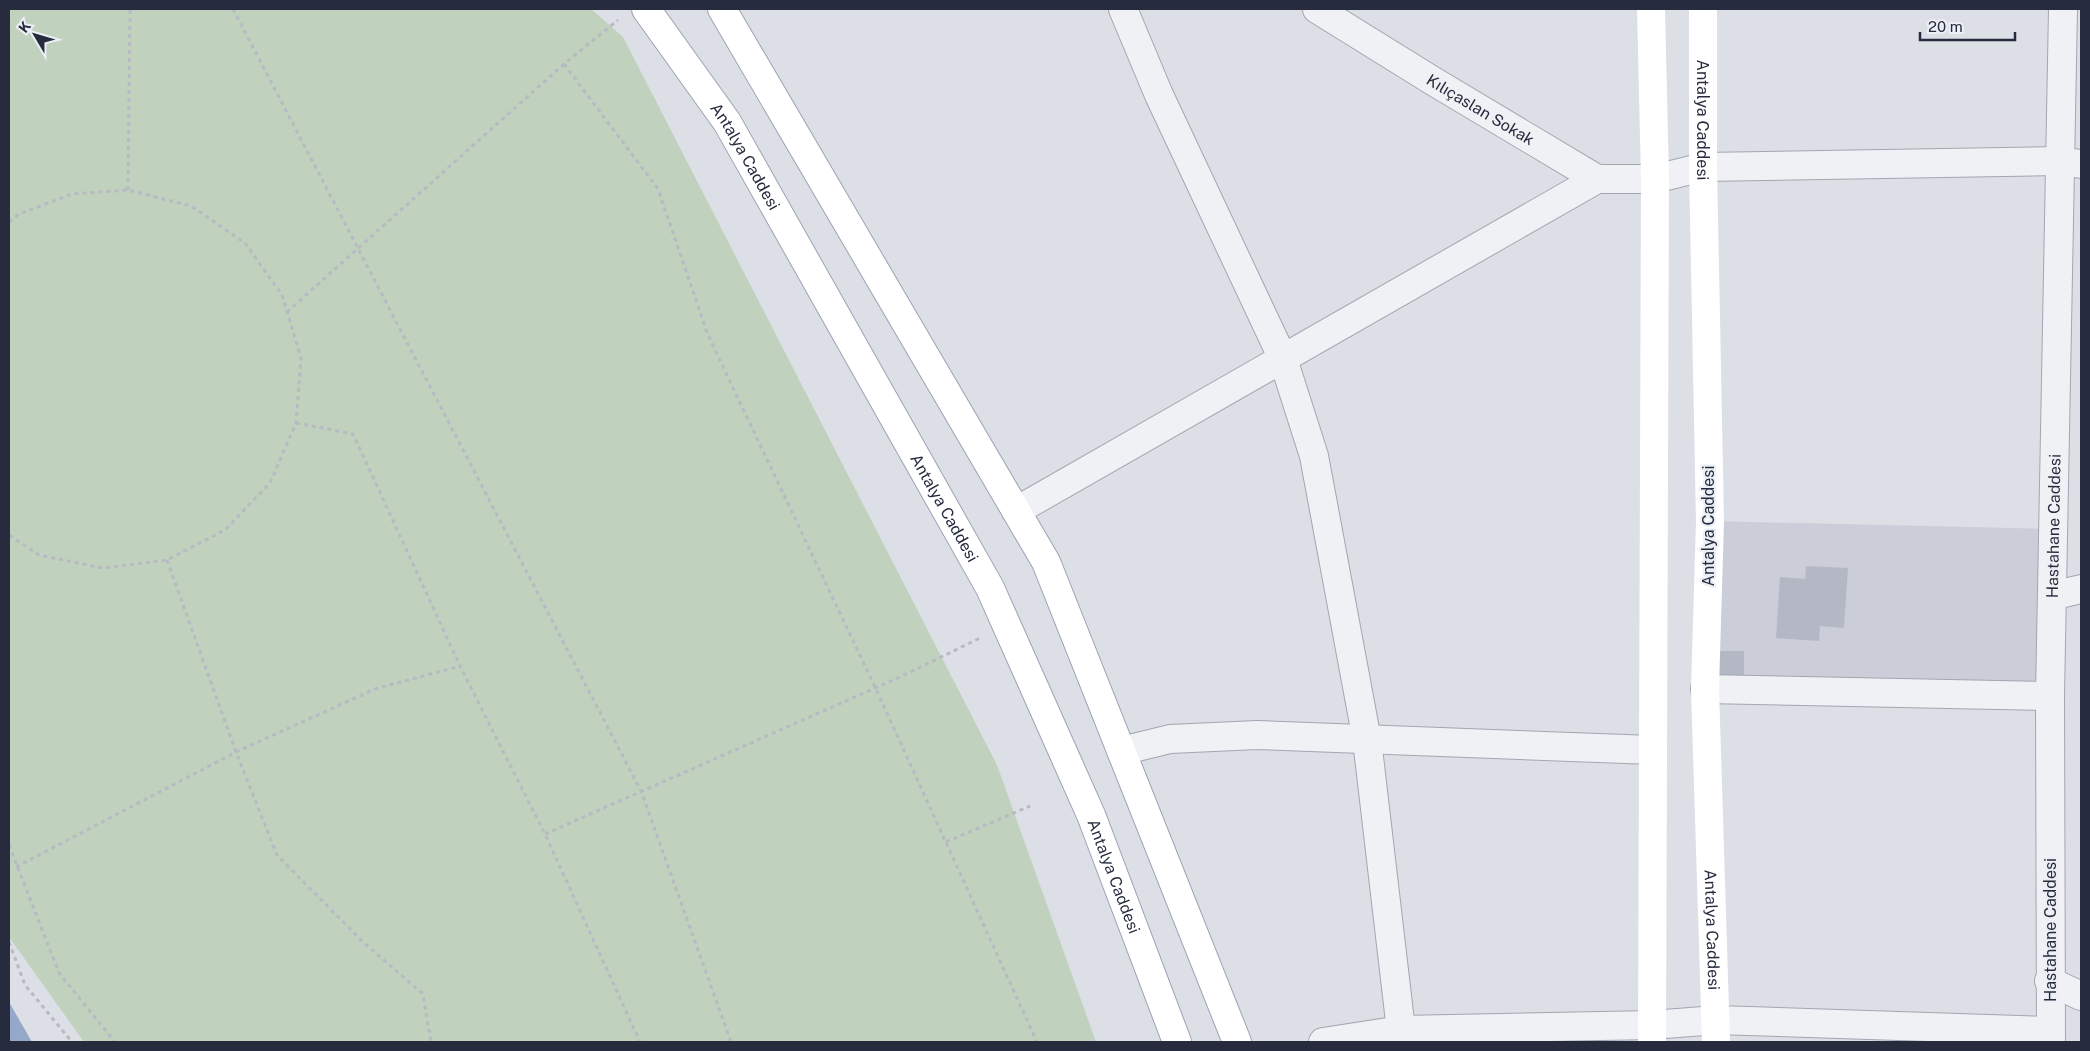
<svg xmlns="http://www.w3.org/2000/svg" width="2090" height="1051" font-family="'Public Sans',sans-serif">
  <rect width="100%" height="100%" fill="#dddfe7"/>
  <polygon fill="#cbced9" points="1710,521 2054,529 2050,696 1705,689"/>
  <polygon fill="#c0d1bd" points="9,9 591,9 623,37 997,765 1096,1042 84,1042 9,937"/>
  <polygon fill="#96a8c9" points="9,1002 32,1042 9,1042"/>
  <g fill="#b4b8c4">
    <polygon points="1806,566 1848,568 1844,628 1820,626 1819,641 1776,638 1780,577 1805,579"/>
    <polygon points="1706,651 1744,651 1744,689 1705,689"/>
  </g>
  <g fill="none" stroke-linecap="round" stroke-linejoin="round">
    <defs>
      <g id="minor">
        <polyline points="1123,9 1159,95 1283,359 1314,456 1367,740 1401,1030"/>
        <path id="s1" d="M 1317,9 L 1433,81 L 1597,179 L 1655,179 L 1703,167 L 2059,161 L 2081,164"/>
        <polyline points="1016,511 1597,179"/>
        <polyline points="2052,596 2081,589"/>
        <polyline points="1705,689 2050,696"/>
        <polyline points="1121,751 1170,739 1257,735 1652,750"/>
        <polyline points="2049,981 2081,996"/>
        <polyline points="1323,1042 1401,1030 1652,1025 1716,1020 2050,1031"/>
      </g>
      <g id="tertiary">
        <path id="s2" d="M 2051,1042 L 2050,696 L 2063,9"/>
      </g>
      <g id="primary">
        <path id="s4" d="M 646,9 L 727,122 L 990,588 L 1091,815 L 1177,1042"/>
        <polyline points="722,9 1046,562 1237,1042"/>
      </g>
    </defs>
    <use href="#minor" stroke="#a2a6b1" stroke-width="30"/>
    <use href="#tertiary" stroke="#a2a6b1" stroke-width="30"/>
    <use href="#primary" stroke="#9ca2b3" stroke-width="30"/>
    <g stroke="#b7bac2" stroke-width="3" stroke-dasharray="4 4" stroke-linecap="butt">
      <polyline points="233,9 641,791 731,1042"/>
      <polyline points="564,64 658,189 708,335 875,687 1037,1042"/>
      <polyline points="128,190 130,9"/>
      <polyline points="9,222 19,214 72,194 128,190 191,206 245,243 282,295 301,358 296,423 270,483 225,530 167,560 103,568 39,555 9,535"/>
      <polyline points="287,312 564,64 618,20"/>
      <polyline points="296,423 353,434 460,666 545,834 640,1042"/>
      <polyline points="167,560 236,752 277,855 363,942 423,994 431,1042"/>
      <polyline points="545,834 900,677 980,638"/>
      <polyline points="946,842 1030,806"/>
      <polyline points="9,845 59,973 115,1042"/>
      <polyline points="16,867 236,752 375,689 460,666"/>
      <polyline points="9,942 25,985 72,1042"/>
    </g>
    <use href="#minor" stroke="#eff1f5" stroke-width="28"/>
    <use href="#tertiary" stroke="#eff1f5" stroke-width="28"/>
    <g stroke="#fff" stroke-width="28">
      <polyline points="1651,9 1655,179 1652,1042"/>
      <path id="s3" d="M 1703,9 L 1703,167 L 1710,521 L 1705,689 L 1716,1042"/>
    </g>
    <use href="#primary" stroke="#fff" stroke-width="28"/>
  </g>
  <g text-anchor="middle" stroke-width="4.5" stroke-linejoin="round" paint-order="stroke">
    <g font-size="16" fill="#262c3e" stroke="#eceff5">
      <text dy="6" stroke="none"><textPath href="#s1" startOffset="192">Kılıçaslan Sokak</textPath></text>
      <text dy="6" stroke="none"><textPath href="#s3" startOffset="111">Antalya Caddesi</textPath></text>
      <text dy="6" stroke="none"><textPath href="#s4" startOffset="178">Antalya Caddesi</textPath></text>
      <text dy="6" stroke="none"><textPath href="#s4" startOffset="582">Antalya Caddesi</textPath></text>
      <text dy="6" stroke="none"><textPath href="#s2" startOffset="516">Hastahane Caddesi</textPath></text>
      <text transform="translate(1708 526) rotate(-90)" y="6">Antalya Caddesi</text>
      <text dy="6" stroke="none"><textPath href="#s4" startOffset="988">Antalya Caddesi</textPath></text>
      <text dy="6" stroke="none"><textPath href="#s3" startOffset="921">Antalya Caddesi</textPath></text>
      <text transform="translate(2050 930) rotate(-90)" y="6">Hastahane Caddesi</text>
    </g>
  </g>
  <rect width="2090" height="1051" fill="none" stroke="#262c3e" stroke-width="20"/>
  <g transform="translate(35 35) rotate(308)" stroke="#eceff5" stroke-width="4" paint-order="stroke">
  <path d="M0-4L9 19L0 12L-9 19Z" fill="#262c3e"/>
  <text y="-8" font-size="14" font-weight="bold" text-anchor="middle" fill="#262c3e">K</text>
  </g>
  <path d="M1920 32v8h95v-8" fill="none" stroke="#262c3e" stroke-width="2.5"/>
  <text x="1928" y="32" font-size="15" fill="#262c3e" stroke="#eceff5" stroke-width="4" paint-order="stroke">20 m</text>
</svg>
